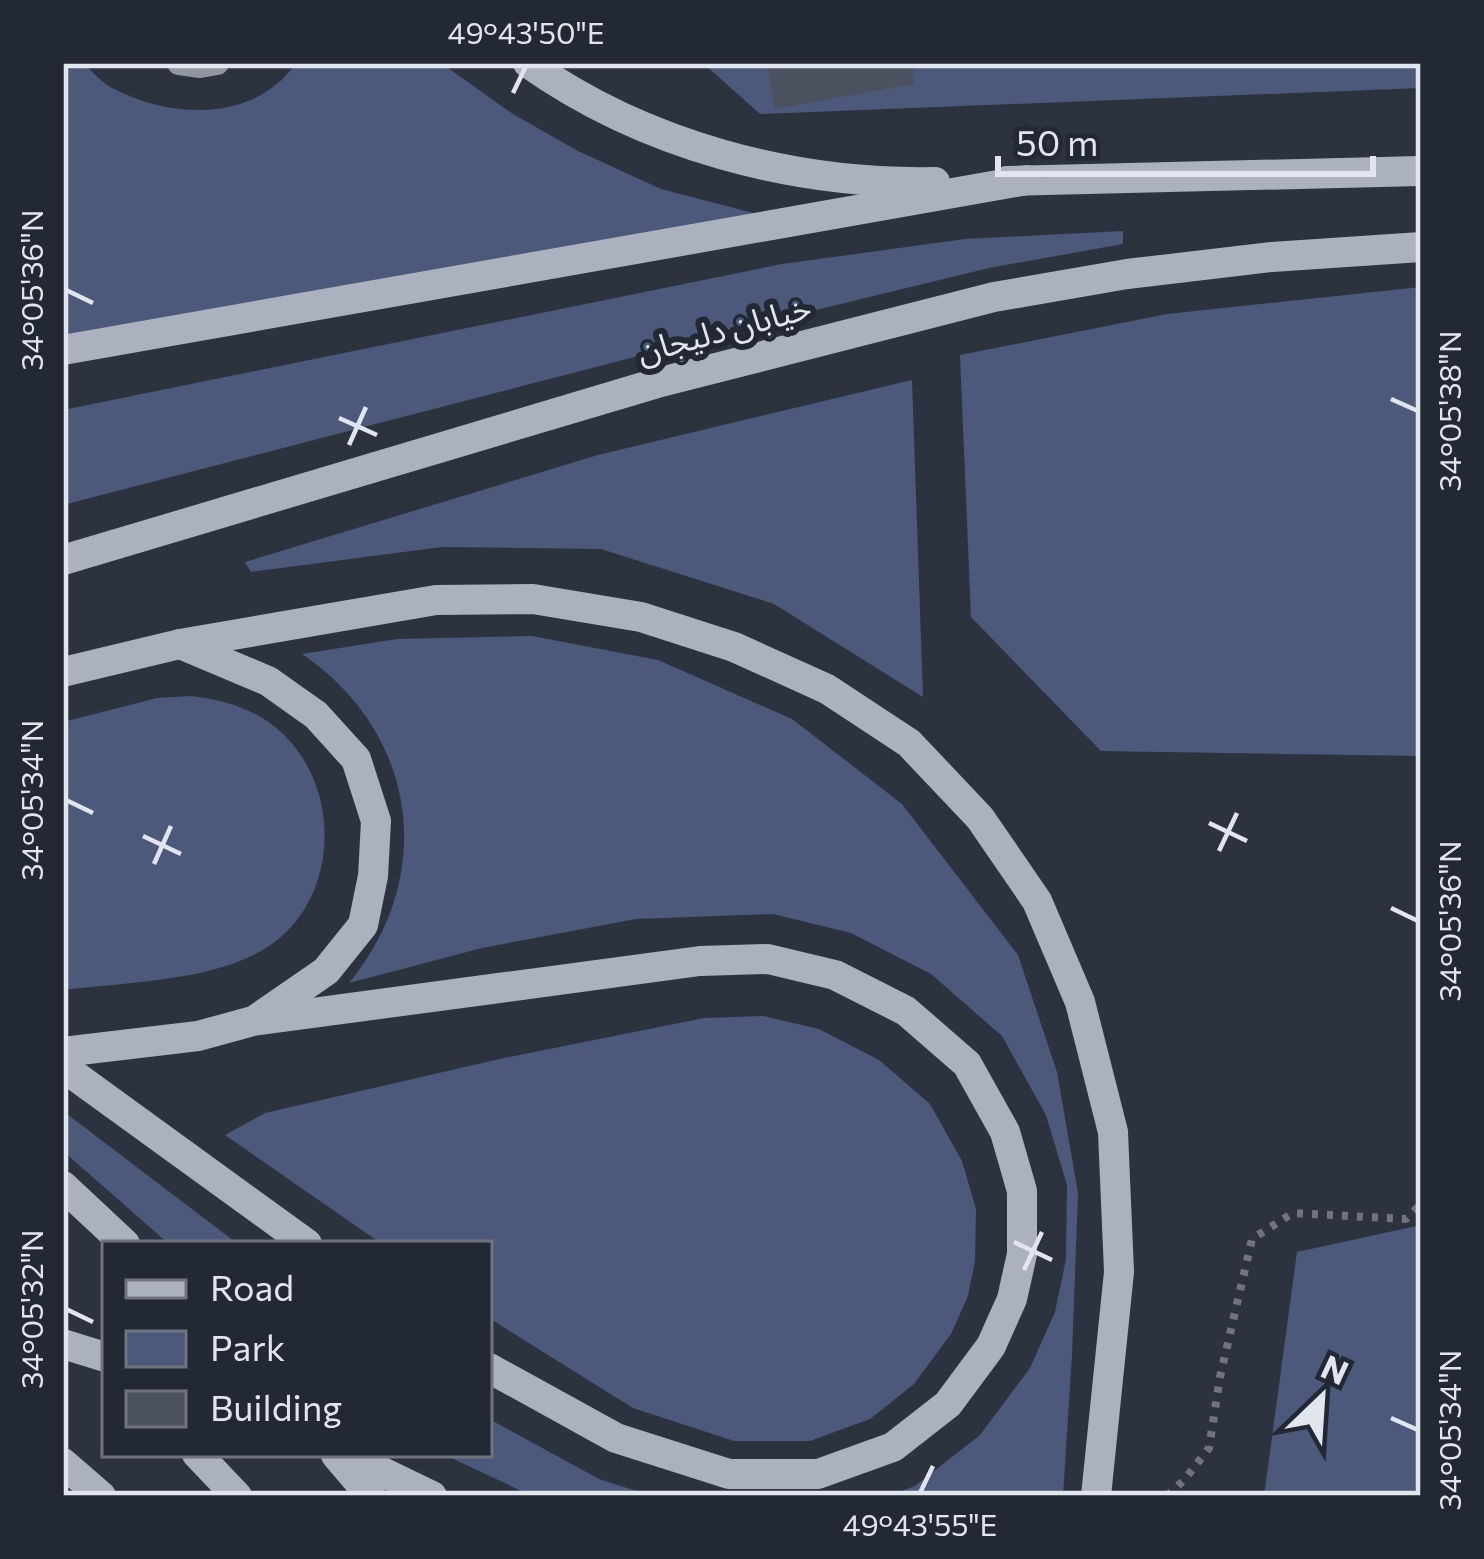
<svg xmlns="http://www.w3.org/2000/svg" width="1484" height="1559" font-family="Commissioner,'Noto Sans Arabic',sans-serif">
  <rect width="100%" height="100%" fill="#2d323f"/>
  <g fill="#4c597a">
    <path d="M 63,63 L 83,63 C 92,71 101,82 112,88 C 171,119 254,123 296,63 L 441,63 L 513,114 L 578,151 L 661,189 L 757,214 L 63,336 Z"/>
    <polygon points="703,63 1421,63 1421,88 760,114"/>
    <polygon points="1123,231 1123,244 989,268 820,309 63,505 63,410 782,264 965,239"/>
    <polygon points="1421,287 1421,756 1101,751 971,617 960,355 1167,314"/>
    <polygon points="912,380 923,697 774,604 601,549 442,547 251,572 245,562 598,455"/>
    <path d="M 532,636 L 658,660 L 792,719 L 902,804 L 1018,955 L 1057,1072 L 1078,1193 L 1072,1355 L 1063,1496 L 888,1496 L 915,1486 L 980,1435 L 1030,1368 L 1055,1312 L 1066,1259 L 1067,1185 L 1046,1115 L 1002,1036 L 931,974 L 851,933 L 773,914 L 636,919 L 482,948 L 349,983 C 438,875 417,732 302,654 L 397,639 Z"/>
    <path d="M 191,696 C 225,700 257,709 283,734 C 342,790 339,899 269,946 C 217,981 126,982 63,990 L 63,722 L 157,698 Z"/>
    <polygon points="763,1016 819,1029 879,1060 930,1104 962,1161 976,1209 975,1261 968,1296 951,1334 914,1384 870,1419 810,1441 734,1441 633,1408 489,1318 489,1244 382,1244 225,1135 265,1113 504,1058 704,1018"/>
    <polygon points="63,1111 238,1244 169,1244 63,1151"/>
    <polygon points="1421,1225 1421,1496 1264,1496 1297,1252"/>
    <polygon points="489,1419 599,1479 652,1496 532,1496 443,1454 489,1454"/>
  </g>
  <polygon fill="#4b515f" points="767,63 913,63 914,84 775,109"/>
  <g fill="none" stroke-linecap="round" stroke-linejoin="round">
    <polyline stroke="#6f747f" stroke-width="8" stroke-dasharray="6 9" stroke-linecap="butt" points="1167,1496 1185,1479 1209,1448 1220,1377 1252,1239 1293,1213 1406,1219 1421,1204"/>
    <polyline stroke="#9196a0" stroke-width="24" points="179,63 200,66 217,63"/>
    <g stroke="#abb1be" stroke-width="30">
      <path d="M 528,63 C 644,145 793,185 935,182"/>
      <polyline points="1007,181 1421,171"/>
      <polyline points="63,350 1027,180"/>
      <polyline points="63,560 657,383 994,297 1127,274 1272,257 1421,247"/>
      <polyline points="180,644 268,681 316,715 356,759 376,821 373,876 363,925 326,971 258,1018"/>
      <polyline points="63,672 180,644 436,600 533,599 641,617 734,647 827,689 909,743 980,818 1037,901 1080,1002 1113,1132 1119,1272 1096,1496"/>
      <polyline points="63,1052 198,1036 253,1021 700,961 768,959 835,975 906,1011 967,1064 1005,1132 1022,1191 1022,1254 1012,1299 991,1346 948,1404 893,1447 818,1474 729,1474 616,1438 489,1368"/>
      <polyline points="63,1067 307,1244"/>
      <polyline points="63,1186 125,1244"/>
      <polyline points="197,1454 237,1496"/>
      <polyline points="345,1454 432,1496"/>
      <polyline points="336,1455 371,1496"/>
      <polyline points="63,1463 101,1496"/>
    </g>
    <polyline stroke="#abb1be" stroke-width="30" points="63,1344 105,1357"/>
  </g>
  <path fill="none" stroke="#e1e5ed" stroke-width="4.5" d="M 513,93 L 526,66M 66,290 L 93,303M 1391,399 L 1418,411M 339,418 L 377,435M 349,445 L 366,407M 66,800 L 93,813M 1209,823 L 1247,841M 143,836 L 181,854M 1219,851 L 1237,813M 154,864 L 171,826M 1391,908 L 1418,921M 1014,1242 L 1052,1260M 1024,1270 L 1042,1232M 66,1309 L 93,1322M 1391,1418 L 1418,1430M 920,1493 L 933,1466"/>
  <g text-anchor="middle" stroke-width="12" stroke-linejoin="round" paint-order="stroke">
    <g font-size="33" fill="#e1e5ed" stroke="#232835">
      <text transform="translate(724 329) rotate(-15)" y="12">خیابان دلیجان</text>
    </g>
  </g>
  <rect width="1484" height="1559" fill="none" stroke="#232835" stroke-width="132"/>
  <rect x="102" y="1241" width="390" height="216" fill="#232835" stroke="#6f747f" stroke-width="3"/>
  <rect x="126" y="1280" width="60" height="18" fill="#abb1be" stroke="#6f747f" stroke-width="3"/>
  <text x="210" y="1301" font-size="36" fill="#e1e5ed">Road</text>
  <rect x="126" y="1331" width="60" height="36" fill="#4c597a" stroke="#6f747f" stroke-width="3"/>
  <text x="210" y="1361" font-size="36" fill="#e1e5ed">Park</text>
  <rect x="126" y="1391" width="60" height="36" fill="#4b515f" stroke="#6f747f" stroke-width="3"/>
  <text x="210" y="1421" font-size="36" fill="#e1e5ed">Building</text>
  <g transform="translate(1322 1397) rotate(25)" stroke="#232835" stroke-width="9" paint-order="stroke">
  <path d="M0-9L21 45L0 30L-21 45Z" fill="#e1e5ed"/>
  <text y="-18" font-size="33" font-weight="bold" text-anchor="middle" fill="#e1e5ed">N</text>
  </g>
  <path d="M998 156v18h375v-18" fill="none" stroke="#e1e5ed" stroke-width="6"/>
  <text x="1016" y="156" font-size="36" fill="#e1e5ed" stroke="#232835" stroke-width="9" paint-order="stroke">50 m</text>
  <rect x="66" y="66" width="1352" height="1427" fill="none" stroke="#e1e5ed" stroke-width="4.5"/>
  <g font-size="30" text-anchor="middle" fill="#e1e5ed">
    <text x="526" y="44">49°43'50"E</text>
    <text transform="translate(33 290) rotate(-90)" y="10">34°05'36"N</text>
    <text transform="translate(1451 411) rotate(-90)" y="10">34°05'38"N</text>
    <text transform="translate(33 800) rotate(-90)" y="10">34°05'34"N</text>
    <text transform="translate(1451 921) rotate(-90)" y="10">34°05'36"N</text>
    <text transform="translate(33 1309) rotate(-90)" y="10">34°05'32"N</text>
    <text transform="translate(1451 1430) rotate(-90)" y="10">34°05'34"N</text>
    <text x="920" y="1536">49°43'55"E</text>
  </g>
</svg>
